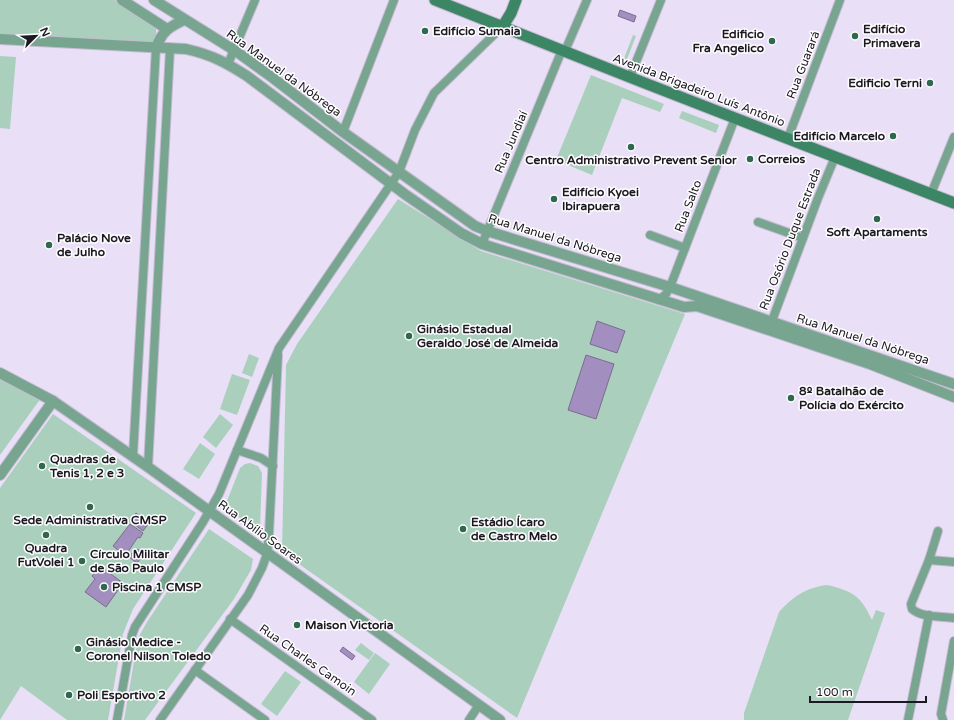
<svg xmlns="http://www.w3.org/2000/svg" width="954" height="720" font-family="'Varela Round',sans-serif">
  <rect width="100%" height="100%" fill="#e9dff7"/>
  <g fill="#aad0bd">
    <polygon points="0,0 115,0 156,26 156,35 151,45 0,36"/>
    <polygon points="633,35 636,36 627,59 623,61"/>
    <polygon points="0,56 16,57 10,129 0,128"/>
    <polygon points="591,75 664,104 660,112 622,98 592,175 556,160"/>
    <polygon points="682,111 719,125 716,133 679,118"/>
    <polygon points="398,199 481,251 685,314 517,718 282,552 286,365 297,344"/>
    <polygon points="249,354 259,358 252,377 242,373"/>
    <polygon points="232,374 250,380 237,415 220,409"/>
    <polygon points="0,376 41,398 0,455"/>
    <polygon points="53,414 196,513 133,609 123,634 108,720 67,720 21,686 0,720 0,488"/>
    <polygon points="220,414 233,425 216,448 203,437"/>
    <polygon points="200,443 215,454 199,479 183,469"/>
    <polygon points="250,463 258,466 262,473 260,529 258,531 227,509 225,506 240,468 245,464"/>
    <polygon points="209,529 253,559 251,570 234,599 145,720 124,720 138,638 147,622"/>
    <path d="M 827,585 C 853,591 861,596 872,620 L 876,610 L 885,613 L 848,720 L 744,720 L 744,713 L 779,612 C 794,596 805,588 827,585 Z"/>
    <polygon points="361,643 374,653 369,660 355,650"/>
    <polygon points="375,653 390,664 369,694 354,682"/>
    <polygon points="285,671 301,682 277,716 261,704"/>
  </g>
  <g fill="#a38fbf" stroke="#7b6c90">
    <polygon points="620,10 636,16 634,22 618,16"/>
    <polygon points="597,321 625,331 617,353 590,344"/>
    <polygon points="586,355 614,364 596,419 568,410"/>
    <polygon points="136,513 149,523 143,531 130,521"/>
    <polygon points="130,524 143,533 140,538 138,537 125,556 113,546"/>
    <polygon points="138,549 143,555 137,563 129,557 132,553"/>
    <polygon points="100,566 123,583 106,607 85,592 95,579 92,576"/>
    <polygon points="343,647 355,656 352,660 340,651"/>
  </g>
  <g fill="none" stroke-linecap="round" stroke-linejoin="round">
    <defs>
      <g id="minor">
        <polyline points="565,51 587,0"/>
        <polyline points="228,64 255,0"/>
        <polyline points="630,77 661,0"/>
        <polyline points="343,132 394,0"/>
        <polyline points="788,138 840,0"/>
        <polyline points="931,194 954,137"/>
        <polyline points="758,222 803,238"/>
        <polyline points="650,235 685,248"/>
        <polyline points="482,244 562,50"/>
        <polyline points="659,300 666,294 670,287 735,118"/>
        <polyline points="770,326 818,198 835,157"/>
        <polyline points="237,450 261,458 273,466"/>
        <polyline points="133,456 156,48"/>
        <polyline points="148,467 170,49"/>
        <path d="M 938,531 L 929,560 L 911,604 L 912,609 C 922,618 941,616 954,618"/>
        <polyline points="929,560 954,562"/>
        <polyline points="230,619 372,720"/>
        <polyline points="195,670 265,720"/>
        <polyline points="117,720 132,635 135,627 203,522 219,494 279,348 399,172 415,130 434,93 503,26"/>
        <polyline points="160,720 248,595 262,568 267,554 269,534 278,355"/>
        <polyline points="469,720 479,705"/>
        <polyline points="908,720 929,615"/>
        <polyline points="943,720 941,714 954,641"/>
      </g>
      <g id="tertiary">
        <polyline points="122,0 167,29"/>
        <polyline points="154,0 237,52 273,78 343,132 475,226 487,231 670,287 954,384"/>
        <path d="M 0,39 L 186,49 C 212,55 225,62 247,76 L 406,195 L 461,233 L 482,244 L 684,307 L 697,306 L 870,364 L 954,397"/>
        <path d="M 156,48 C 162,31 169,27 184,20"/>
        <polyline points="0,373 53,401 148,467 500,720"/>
        <polyline points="0,475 53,401"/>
      </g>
      <g id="secondary">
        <polyline points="435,0 642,82 954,203"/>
        <polyline points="503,26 511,13 516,0"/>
      </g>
    </defs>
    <use href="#minor" stroke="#c4bbd1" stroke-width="10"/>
    <use href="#tertiary" stroke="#c4bbd1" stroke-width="12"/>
    <use href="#secondary" stroke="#c4bbd1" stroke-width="13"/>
    <use href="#minor" stroke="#78a58f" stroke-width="8"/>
    <use href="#tertiary" stroke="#78a58f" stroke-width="10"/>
    <use href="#secondary" stroke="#3c8666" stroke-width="11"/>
  </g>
  <g fill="#30684f" stroke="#fff" stroke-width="1.5">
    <circle cx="425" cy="31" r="4"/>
    <circle cx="855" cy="36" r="4"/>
    <circle cx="772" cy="41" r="4"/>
    <circle cx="930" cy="83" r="4"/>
    <circle cx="893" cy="136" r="4"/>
    <circle cx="631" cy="147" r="4"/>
    <circle cx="750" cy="159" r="4"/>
    <circle cx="554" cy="199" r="4"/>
    <circle cx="877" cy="219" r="4"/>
    <circle cx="49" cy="245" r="4"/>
    <circle cx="409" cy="336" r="4"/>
    <circle cx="791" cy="398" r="4"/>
    <circle cx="42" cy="466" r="4"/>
    <circle cx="90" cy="507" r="4"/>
    <circle cx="463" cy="529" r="4"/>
    <circle cx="46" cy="535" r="4"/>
    <circle cx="82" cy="561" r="4"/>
    <circle cx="104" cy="587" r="4"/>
    <circle cx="297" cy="625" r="4"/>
    <circle cx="78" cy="649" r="4"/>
    <circle cx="69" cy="695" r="4"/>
  </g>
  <g text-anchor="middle" stroke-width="3" stroke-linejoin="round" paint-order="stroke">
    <g font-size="12" font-weight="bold" fill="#1d1922" stroke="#fff" text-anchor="start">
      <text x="863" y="33">Edifício<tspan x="863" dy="14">Primavera</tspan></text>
      <text x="433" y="35">Edifício Sumaia</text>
      <text x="764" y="38" text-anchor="end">Edificio<tspan x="764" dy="14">Fra Angelico</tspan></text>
      <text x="922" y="87" text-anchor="end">Edificio Terni</text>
      <text x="885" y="140" text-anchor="end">Edifício Marcelo</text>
      <text x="758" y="163">Correios</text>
      <text x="631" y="164" text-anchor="middle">Centro Administrativo Prevent Senior</text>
      <text x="562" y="196">Edifício Kyoei<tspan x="562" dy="14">Ibirapuera</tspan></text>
      <text x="877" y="236" text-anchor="middle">Soft Apartaments</text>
      <text x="57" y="242">Palácio Nove<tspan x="57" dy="14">de Julho</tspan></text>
      <text x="417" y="333">Ginásio Estadual<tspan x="417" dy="14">Geraldo José de Almeida</tspan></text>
      <text x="799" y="395">8º Batalhão de<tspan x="799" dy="14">Polícia do Exército</tspan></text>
      <text x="50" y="463">Quadras de<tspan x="50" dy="14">Tenis 1, 2 e 3</tspan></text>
      <text x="90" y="524" text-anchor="middle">Sede Administrativa CMSP</text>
      <text x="471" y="526">Estádio Ícaro<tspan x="471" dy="14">de Castro Melo</tspan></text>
      <text x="46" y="552" text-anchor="middle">Quadra<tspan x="46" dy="14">FutVolei 1</tspan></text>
      <text x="90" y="558">Círculo Militar<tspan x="90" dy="14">de São Paulo</tspan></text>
      <text x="112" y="591">Piscina 1 CMSP</text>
      <text x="305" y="629">Maison Victoria</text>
      <text x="86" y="646">Ginásio Medice -<tspan x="86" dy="14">Coronel Nilson Toledo</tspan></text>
      <text x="77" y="699">Poli Esportivo 2</text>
    </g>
    <g font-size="12" fill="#1d1922" stroke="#fff">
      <text transform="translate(803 65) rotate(-69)" y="4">Rua Guarará</text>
      <text transform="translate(284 73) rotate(36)" y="4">Rua Manuel da Nóbrega</text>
      <text transform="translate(699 90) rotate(21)" y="4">Avenida Brigadeiro Luís Antônio</text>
      <text transform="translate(511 142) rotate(-67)" y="4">Rua Jundiaí</text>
      <text transform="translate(688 206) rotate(-69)" y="4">Rua Salto</text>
      <text transform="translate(555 238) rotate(17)" y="4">Rua Manuel da Nóbrega</text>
      <text transform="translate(790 239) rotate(-69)" y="4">Rua Osório Duque Estrada</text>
      <text transform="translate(863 339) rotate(18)" y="4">Rua Manuel da Nóbrega</text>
      <text transform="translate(260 532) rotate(36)" y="4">Rua Abílio Soares</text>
      <text transform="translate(308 660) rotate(35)" y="4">Rua Charles Camoin</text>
    </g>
  </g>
  <g transform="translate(36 36) rotate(66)" stroke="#ffffff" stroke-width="3" paint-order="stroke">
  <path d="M0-3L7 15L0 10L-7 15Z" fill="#1d1922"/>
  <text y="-6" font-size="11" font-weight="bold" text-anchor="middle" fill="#1d1922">N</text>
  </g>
  <path d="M810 696v6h116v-6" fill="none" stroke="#1d1922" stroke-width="2"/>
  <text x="816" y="696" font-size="12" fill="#1d1922" stroke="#ffffff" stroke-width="3" paint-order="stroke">100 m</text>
</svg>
